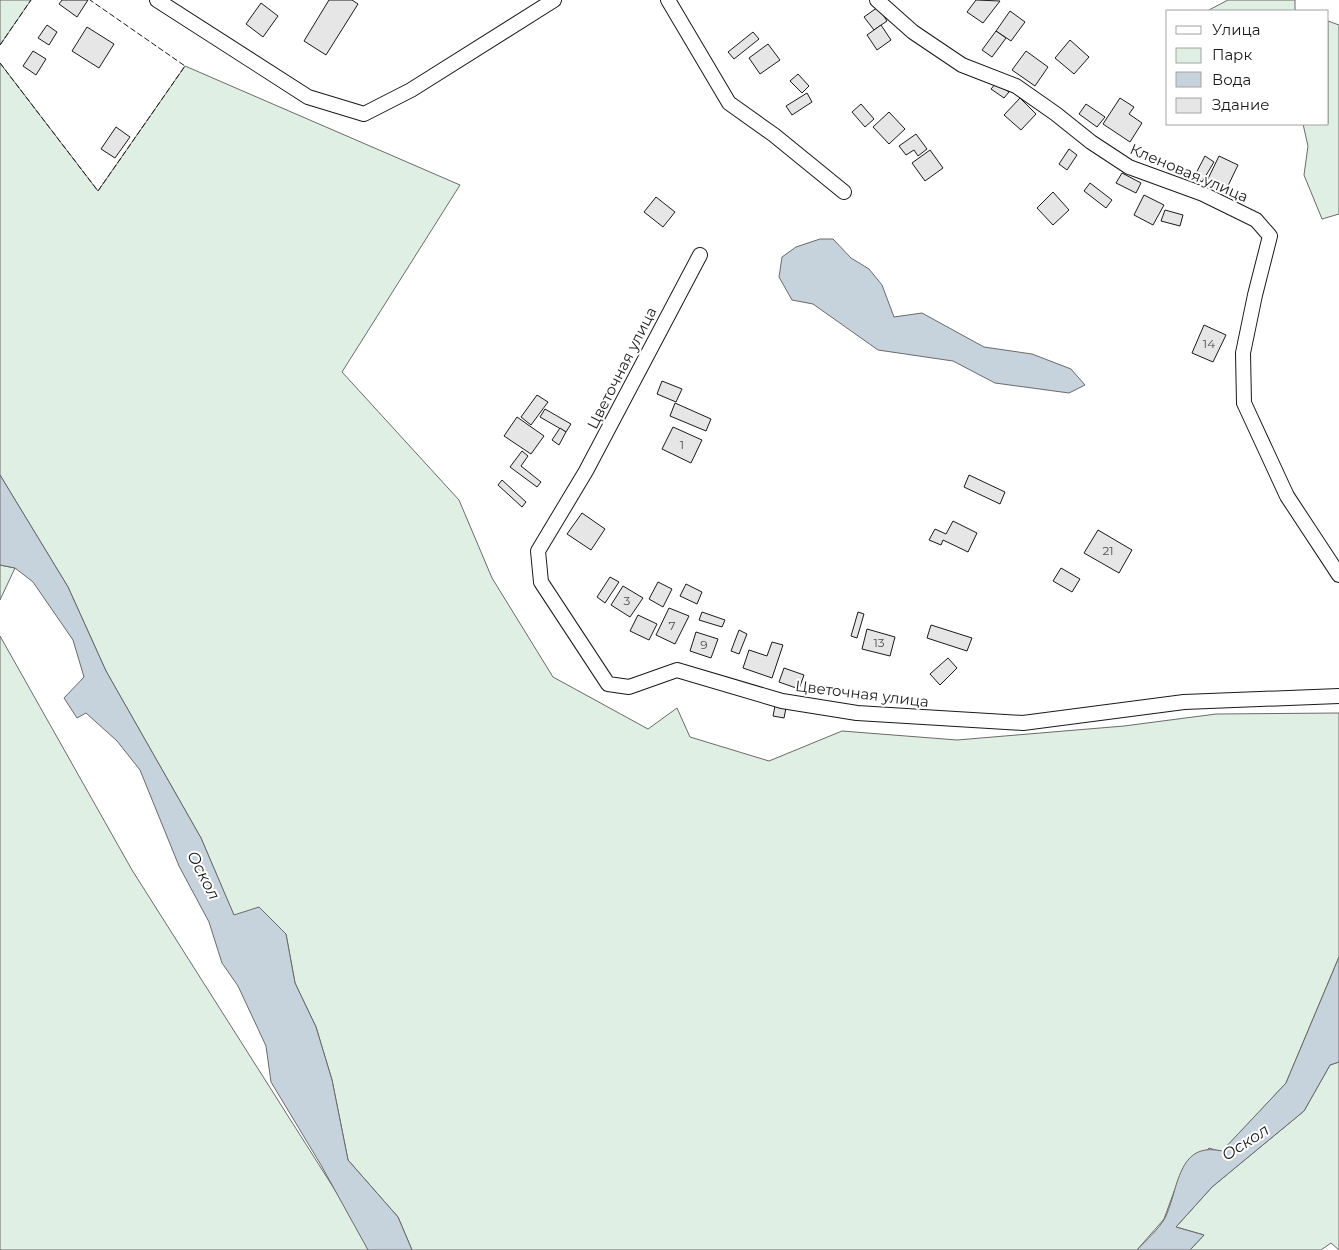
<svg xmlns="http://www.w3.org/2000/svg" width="1339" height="1250" font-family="Montserrat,sans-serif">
  <rect width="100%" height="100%" fill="#fff"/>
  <g fill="#e0efe3" stroke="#6a6a6a">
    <polygon points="0,0 31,0 0,45"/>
    <polygon points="1228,0 1295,0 1295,10 1299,11 1207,11"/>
    <polygon points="1328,21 1339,25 1339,214 1322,219 1304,175 1308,146 1303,124 1328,124"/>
    <polygon points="0,63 98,191 185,66 460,185 342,372 459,500 492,578 553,677 648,729 677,708 690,737 769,761 842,731 957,740 1124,726 1216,714 1339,713 1339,957 1286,1083 1222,1152 1209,1148 1179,1178 1164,1219 1137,1250 412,1250 398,1217 348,1160 332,1080 316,1027 295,983 286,934 234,916 201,838 106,671 68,587 0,475"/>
    <polygon points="0,565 15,568 0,600"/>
    <polygon points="0,636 132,870 373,1250 0,1250"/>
    <polygon points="1339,1062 1339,1250 1331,1243 1321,1250 1190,1250 1204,1235 1176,1227 1212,1187 1304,1111 1330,1065"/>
  </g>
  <g fill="#c6d2dc" stroke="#6a6a6a">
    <polygon points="820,239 833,239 851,258 869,269 882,285 894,317 922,313 984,347 1032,354 1071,369 1085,385 1069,393 995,383 953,361 878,350 813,304 792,300 779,277 782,257 796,247"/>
    <polygon points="0,475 68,587 106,671 201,838 234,915 259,907 286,934 295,983 316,1027 332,1080 348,1160 398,1217 412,1250 368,1250 321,1165 271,1082 266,1046 238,986 222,963 209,922 179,866 140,770 117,741 86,713 77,718 64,698 84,677 73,640 33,582 15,568 0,565"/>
    <path d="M 1339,957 L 1339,1062 L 1330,1065 L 1304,1111 L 1212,1187 L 1176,1227 L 1204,1235 L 1190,1250 L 1137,1250 C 1146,1240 1159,1229 1165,1218 C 1179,1189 1177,1141 1222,1151 L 1286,1083 Z"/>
  </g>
  <g fill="#e6e6e6" stroke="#1a1a1a">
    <polygon points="62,0 88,0 77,17 59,4"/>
    <polygon points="329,0 352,0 358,4 326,55 304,41"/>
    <polygon points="976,0 1000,1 983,23 967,12"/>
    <polygon points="261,3 278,16 263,37 246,24"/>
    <polygon points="878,7 887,21 874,30 864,17"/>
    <polygon points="1010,11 1025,22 1011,41 996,31"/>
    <polygon points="47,25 57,32 49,45 38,38"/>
    <polygon points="881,25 891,40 877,50 867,35"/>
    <polygon points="87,27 114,44 99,68 72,51"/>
    <polygon points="996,31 1006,38 992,57 982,50"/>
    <polygon points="753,32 759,39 734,59 728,52"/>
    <polygon points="1070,40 1089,57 1074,74 1055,58"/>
    <polygon points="768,44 780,60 760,74 749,58"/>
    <polygon points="33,51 46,59 36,75 23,66"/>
    <polygon points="1026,51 1048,67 1035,86 1012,70"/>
    <polygon points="798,74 809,86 802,93 790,81"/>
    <polygon points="996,83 1009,92 1004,98 991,89"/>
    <polygon points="807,93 812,102 792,115 786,106"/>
    <polygon points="1020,98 1036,114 1021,130 1004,115"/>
    <polygon points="1120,98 1134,107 1129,114 1142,123 1130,142 1103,124"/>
    <polygon points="861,104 874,119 865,127 852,112"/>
    <polygon points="1086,104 1105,117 1097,127 1079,114"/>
    <polygon points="889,112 905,129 889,144 873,127"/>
    <polygon points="116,127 130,137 115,158 101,149"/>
    <polygon points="916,134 927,149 918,156 914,150 906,155 899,146"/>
    <polygon points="1069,149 1077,155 1067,170 1059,164"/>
    <polygon points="930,150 943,168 925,181 912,163"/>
    <polygon points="1205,156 1214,162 1202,182 1194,177"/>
    <polygon points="1219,156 1238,165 1225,192 1206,183"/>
    <polygon points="1122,173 1141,183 1136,193 1116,183"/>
    <polygon points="1090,183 1112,200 1106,208 1084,191"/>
    <polygon points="1053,192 1069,210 1053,225 1037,208"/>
    <polygon points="1144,195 1164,205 1153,225 1134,215"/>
    <polygon points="656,197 675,212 663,227 644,212"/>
    <polygon points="1165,210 1183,215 1180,226 1161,221"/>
    <polygon points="1204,325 1226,335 1213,362 1192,353"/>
    <polygon points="662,381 682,389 676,402 657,394"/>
    <polygon points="537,395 548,402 531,425 521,417"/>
    <polygon points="675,403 711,419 706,431 670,416"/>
    <polygon points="545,409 571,424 566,432 540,417"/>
    <polygon points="517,417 544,436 531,454 504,436"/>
    <polygon points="673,427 702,440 691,463 662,449"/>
    <polygon points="560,428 566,432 559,445 552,440"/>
    <polygon points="522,451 528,456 521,466 541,482 537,487 510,467"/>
    <polygon points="969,475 1005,492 1000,504 964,487"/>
    <polygon points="502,480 526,502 522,507 498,485"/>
    <polygon points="582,513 605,529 591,550 567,534"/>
    <polygon points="953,521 977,533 968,552 943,540 941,545 929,540 935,529 946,534"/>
    <polygon points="1098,530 1132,550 1119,573 1084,553"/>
    <polygon points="1061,568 1080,579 1072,592 1053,581"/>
    <polygon points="610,577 619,582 605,603 597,597"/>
    <polygon points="658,582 672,589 663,607 649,599"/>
    <polygon points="686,584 702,592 697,604 680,596"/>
    <polygon points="623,586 643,598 630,617 611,605"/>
    <polygon points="669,608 689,616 675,644 656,635"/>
    <polygon points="702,612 725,620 722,627 699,620"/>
    <polygon points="858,612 864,614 857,638 851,636"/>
    <polygon points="638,615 657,624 649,640 630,631"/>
    <polygon points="931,625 972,638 967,651 927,638"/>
    <polygon points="867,629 895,637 890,656 862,649"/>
    <polygon points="739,630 747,634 739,654 731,651"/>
    <polygon points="696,632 718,639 711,658 690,651"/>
    <polygon points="772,642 783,645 772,678 743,668 749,650 767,656"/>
    <polygon points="948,658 957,668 940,685 930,674"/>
    <polygon points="784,668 804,675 799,689 779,682"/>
    <polygon points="775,706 786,708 784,718 773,716"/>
  </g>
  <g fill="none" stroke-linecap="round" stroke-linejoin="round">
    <defs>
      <g id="minor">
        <polyline points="157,0 308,97 364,114 411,90 554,0"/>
        <polyline points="668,0 729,103 774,135 844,192"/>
        <polyline points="877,0 913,32 962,65 1016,86 1056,114 1091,142 1129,167 1203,194 1256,220 1270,236 1255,295 1243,353 1244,403 1287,496 1339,575"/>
        <polyline points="700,255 586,471 538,551 541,582 608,684 629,687 677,670 782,701 857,713 1023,723 1184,702 1339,696"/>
      </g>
    </defs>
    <use href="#minor" stroke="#1a1a1a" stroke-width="16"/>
    <use href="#minor" stroke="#fff" stroke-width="14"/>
    <g stroke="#1a1a1a" stroke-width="1" stroke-dasharray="6 2.5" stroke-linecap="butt">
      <polyline points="0,45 31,0"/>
      <polyline points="0,63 98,191 185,66 90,0"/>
    </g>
  </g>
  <g text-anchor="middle" stroke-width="4" stroke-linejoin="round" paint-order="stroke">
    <g font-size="12" fill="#4d4d4d">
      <text x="1209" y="348">14</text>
      <text x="682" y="449">1</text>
      <text x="1108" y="555">21</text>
      <text x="627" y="605">3</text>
      <text x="672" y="630">7</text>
      <text x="879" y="647">13</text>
      <text x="704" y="649">9</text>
    </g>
    <g font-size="15" fill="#1a1a1a" stroke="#fff">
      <text transform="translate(1189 173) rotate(23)" y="5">Кленовая улица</text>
      <text transform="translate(622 368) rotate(-63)" y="5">Цветочная улица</text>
      <text transform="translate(862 694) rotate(7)" y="5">Цветочная улица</text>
    </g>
    <g font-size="16" font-style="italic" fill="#1a1a1a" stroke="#fff">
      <text transform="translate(204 875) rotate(63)" y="6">Оскол</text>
      <text transform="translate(1245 1142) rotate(-33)" y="6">Оскол</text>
    </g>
  </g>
  <rect x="1166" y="10" width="162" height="115" fill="#ffffff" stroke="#a3a3a3"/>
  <rect x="1176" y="26" width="25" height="8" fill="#ffffff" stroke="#a3a3a3"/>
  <text x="1212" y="35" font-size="15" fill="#1a1a1a">Улица</text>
  <rect x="1176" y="48" width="25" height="15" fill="#e0efe3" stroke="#a3a3a3"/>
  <text x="1212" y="60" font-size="15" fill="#1a1a1a">Парк</text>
  <rect x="1176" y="72" width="25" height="15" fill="#c6d2dc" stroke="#a3a3a3"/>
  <text x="1212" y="85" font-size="15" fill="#1a1a1a">Вода</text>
  <rect x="1176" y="98" width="25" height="15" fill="#e6e6e6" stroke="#a3a3a3"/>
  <text x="1212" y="110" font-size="15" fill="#1a1a1a">Здание</text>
</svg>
